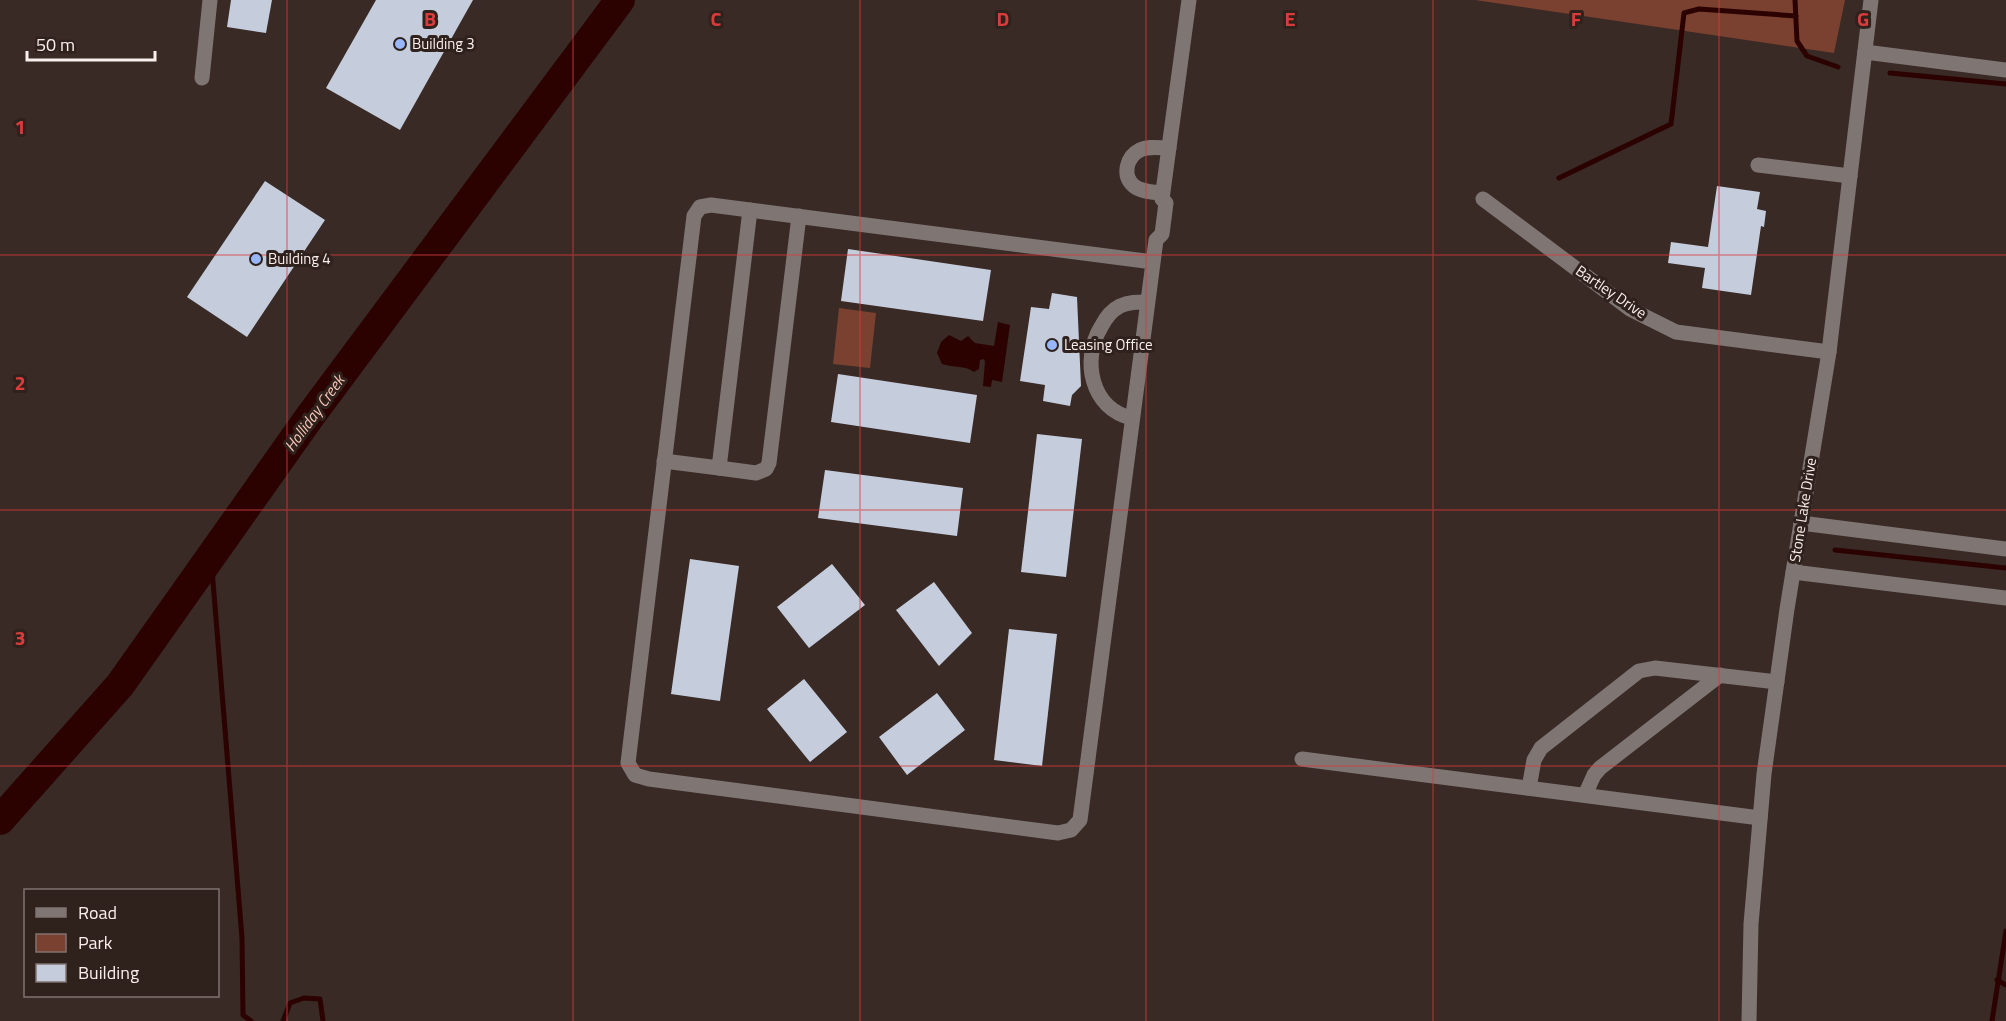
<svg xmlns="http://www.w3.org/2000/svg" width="2006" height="1021" font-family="'Titillium Web',sans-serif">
  <rect width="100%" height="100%" fill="#392a26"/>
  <g fill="#7a4130">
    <polygon points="1475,0 1845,0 1834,53"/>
    <polygon points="839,308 876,313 870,368 833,364"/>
  </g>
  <path fill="#2b0200" d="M 998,322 L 1010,325 L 1002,382 L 992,380 L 991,387 L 983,386 L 985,361 L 983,359 L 980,360 L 979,369 L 974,372 C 964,365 955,368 942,364 L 937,353 L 941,342 L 949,335 L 961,341 L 968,336 L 975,343 L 994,346 Z"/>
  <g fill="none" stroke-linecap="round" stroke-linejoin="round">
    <g stroke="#2b0200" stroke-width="5">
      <polyline points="1795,0 1797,41 1807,56 1838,67"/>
      <polyline points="1890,73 2006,84"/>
      <polyline points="1559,178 1671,124 1684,13 1699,9 1796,16"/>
      <polyline points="1835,550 2006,568"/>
      <polyline points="211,557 242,938 243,1015 251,1021"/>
      <polyline points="1997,980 2006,985"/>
      <polyline points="283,1021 290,1003 304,998 320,999 323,1021"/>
      <polyline points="1992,1021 2006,931"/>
    </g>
    <polyline stroke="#2b0200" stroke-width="30" points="0,820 120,685 311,415 620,0"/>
  </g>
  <g fill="#c5cddd">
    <polygon points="231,0 272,0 266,33 227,27"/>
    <polygon points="376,0 473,0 400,130 326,88"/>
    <polygon points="265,181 325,220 247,337 187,297"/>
    <polygon points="1717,186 1760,192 1757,209 1766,211 1764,227 1761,226 1751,295 1702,288 1705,268 1668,263 1671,242 1708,247"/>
    <polygon points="848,249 991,270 983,321 841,301"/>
    <polygon points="1052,293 1077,297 1081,386 1072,395 1070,406 1043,401 1045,385 1020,381 1031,307 1049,309"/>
    <polygon points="838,374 977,395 970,443 831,422"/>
    <polygon points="1037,434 1082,439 1066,577 1021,572"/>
    <polygon points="825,470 963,488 957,536 818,518"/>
    <polygon points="690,559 739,566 720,701 671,694"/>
    <polygon points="832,564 865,605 809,648 777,607"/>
    <polygon points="934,582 972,633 939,666 896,610"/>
    <polygon points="1009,629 1057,634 1042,766 994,760"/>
    <polygon points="804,679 847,732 810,762 767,709"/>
    <polygon points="937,693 965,730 907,775 879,737"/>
  </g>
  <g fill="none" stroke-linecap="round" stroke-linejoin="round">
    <g stroke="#7f7674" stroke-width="15">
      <polyline points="1865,52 2006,70"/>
      <polyline points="202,78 210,0"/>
      <polyline points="1758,165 1850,176"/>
      <path d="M 1162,193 C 1154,192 1141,192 1134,186 C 1122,176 1126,157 1140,150 C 1148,146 1159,148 1169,148"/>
      <polyline points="1483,199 1630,309 1676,332 1829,352"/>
      <polyline points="1153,262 711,205 700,207 694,216 628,763 635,775 649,779 1058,833 1071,830 1080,820 1156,240 1162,234 1166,203 1162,199 1189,0"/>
      <path d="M 1132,418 C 1091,409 1081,360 1101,327 C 1105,319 1112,310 1120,306 C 1129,302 1137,302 1147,302"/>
      <polyline points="664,461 719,468 750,210"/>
      <polyline points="719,468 756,473 766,469 769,463 799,216"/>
      <polyline points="1801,523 2006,549"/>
      <polyline points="1793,572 2006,598"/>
      <polyline points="1302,759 1760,818"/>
      <polyline points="1529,788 1534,760 1541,748 1639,671 1655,668 1777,682"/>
      <polyline points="1585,795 1594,775 1600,768 1720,675"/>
      <polyline points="1749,1021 1751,924 1764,774 1787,609 1829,352 1871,0"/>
    </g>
  </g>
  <path fill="none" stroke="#da3c3c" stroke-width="1.5" stroke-opacity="0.55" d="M 287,0 L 287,1021M 573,0 L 573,1021M 860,0 L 860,1021M 1146,0 L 1146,1021M 1433,0 L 1433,1021M 1719,0 L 1719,1021M 0,255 L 2006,255M 0,510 L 2006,510M 0,766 L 2006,766"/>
  <g fill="#97b6fd" stroke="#2f211c" stroke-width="2">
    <circle cx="400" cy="44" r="6"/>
    <circle cx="256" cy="259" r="6"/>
    <circle cx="1052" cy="345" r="6"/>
  </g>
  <g text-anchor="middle" stroke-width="6" stroke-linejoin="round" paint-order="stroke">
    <g font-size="15" fill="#faefec" stroke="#2f211c" text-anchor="start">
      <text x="412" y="49">Building 3</text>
      <text x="268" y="264">Building 4</text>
      <text x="1064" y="350">Leasing Office</text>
    </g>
    <g font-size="15" fill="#faefec" stroke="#2f211c">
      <text transform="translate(1611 292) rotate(34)" y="5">Bartley Drive</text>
      <text transform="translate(1803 510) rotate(-81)" y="5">Stone Lake Drive</text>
    </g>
    <g font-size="16" font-style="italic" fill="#f6c5b6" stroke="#2f211c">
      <text transform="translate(314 413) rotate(-54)" y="6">Holliday Creek</text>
    </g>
  </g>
  <g font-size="20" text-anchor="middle" font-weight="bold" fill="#da3c3c" stroke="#2f211c" stroke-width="6" stroke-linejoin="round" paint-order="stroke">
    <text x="430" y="26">B</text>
    <text x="716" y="26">C</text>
    <text x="1003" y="26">D</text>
    <text x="1290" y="26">E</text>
    <text x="1576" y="26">F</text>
    <text x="1863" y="26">G</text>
    <text x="20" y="134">1</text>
    <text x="20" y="390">2</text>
    <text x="20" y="645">3</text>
  </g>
  <rect x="24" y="889" width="195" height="108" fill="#2f211c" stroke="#80736f" stroke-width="1.5"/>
  <rect x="36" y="908" width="30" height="9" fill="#7f7674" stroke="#80736f" stroke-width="1.5"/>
  <text x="78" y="919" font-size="18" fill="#faefec">Road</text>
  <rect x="36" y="934" width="30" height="18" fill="#7a4130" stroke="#80736f" stroke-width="1.5"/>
  <text x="78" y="949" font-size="18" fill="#faefec">Park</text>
  <rect x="36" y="964" width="30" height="18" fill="#c5cddd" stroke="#80736f" stroke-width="1.5"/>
  <text x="78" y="979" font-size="18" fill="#faefec">Building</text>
  <path d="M27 51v9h128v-9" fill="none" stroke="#faefec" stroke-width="3"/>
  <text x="36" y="51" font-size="18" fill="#faefec" stroke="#2f211c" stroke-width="4.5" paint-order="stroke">50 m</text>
</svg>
